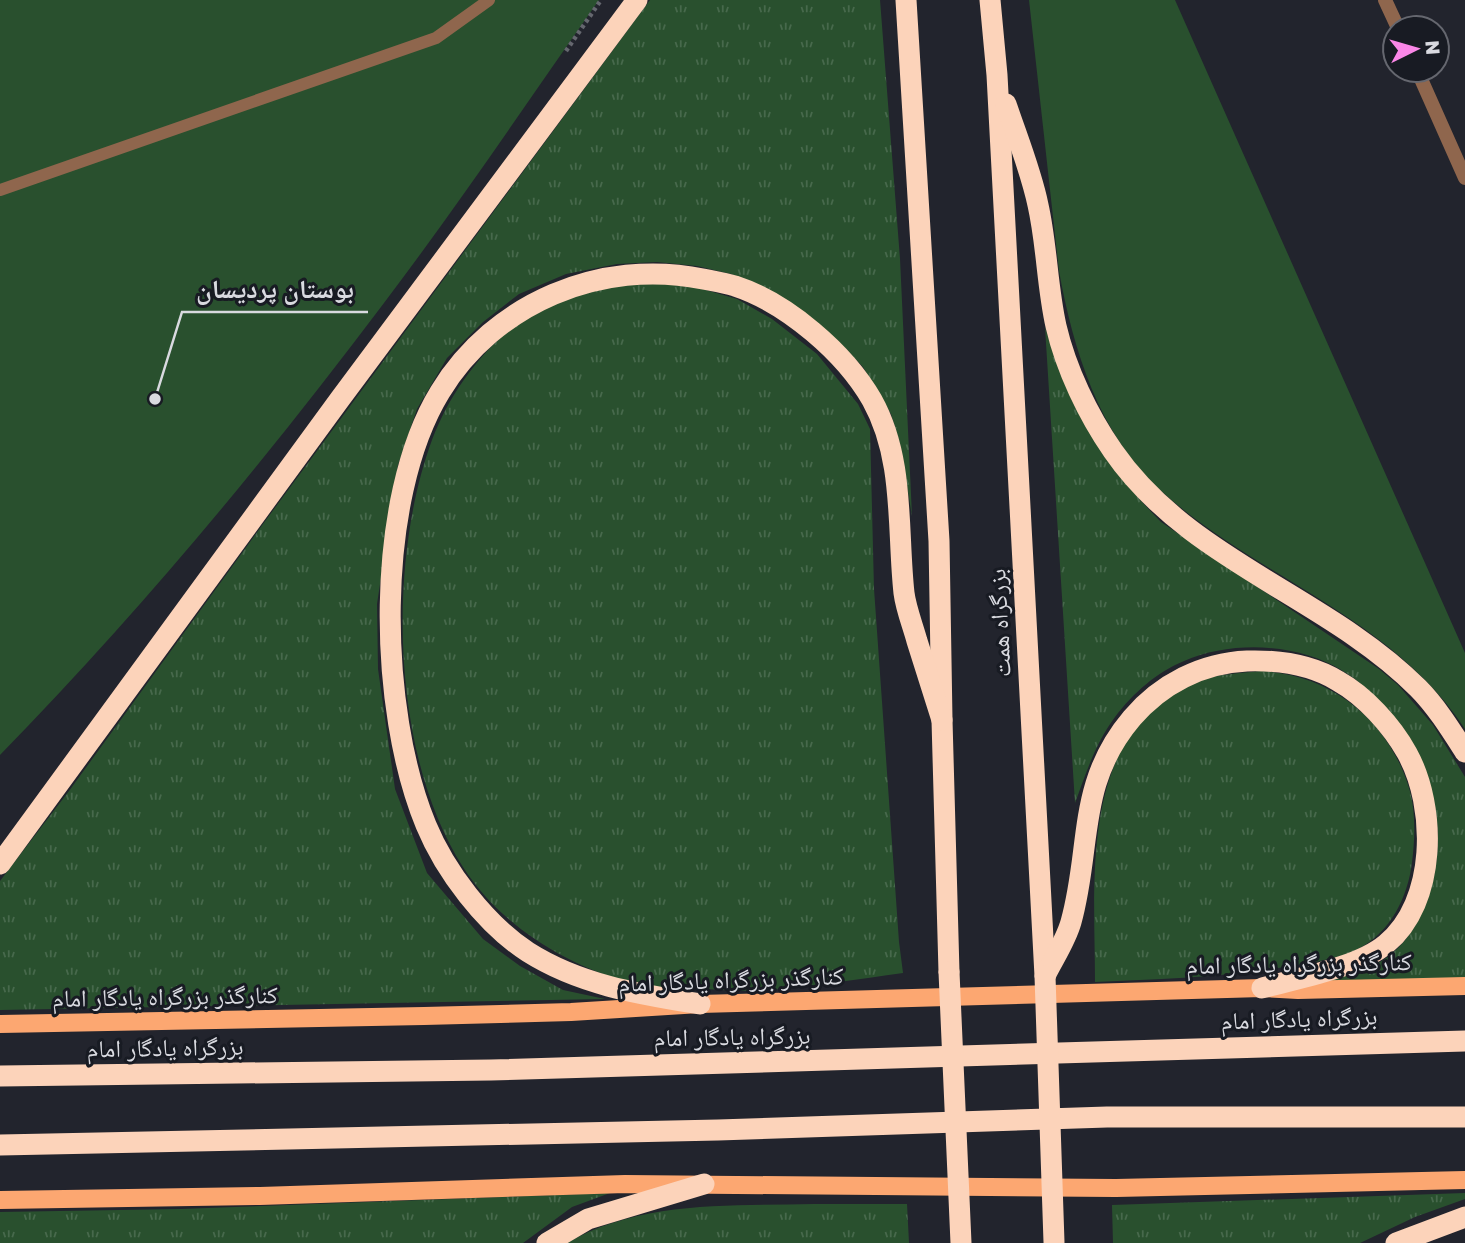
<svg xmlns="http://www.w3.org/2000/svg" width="1465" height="1243" font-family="'Golos Text','Noto Naskh Arabic',sans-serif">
  <defs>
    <pattern id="grass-tufts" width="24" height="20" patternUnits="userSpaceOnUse" patternTransform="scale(1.75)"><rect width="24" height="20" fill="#29502e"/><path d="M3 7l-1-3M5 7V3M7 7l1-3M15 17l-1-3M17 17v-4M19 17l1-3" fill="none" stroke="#47694c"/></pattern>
  </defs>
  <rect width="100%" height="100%" fill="#22242d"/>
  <g fill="url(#grass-tufts)">
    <polygon points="650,0 880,0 900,259 912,516 900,444 891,414 863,367 844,347 764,288 731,274 697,266 657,262 617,264 566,274 519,294 483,322 447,358 417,409 398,465 377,604 378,669 395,789 427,873 483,939 520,966 563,990 605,999 0,1010 0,881 69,791 263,524"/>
    <path d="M 657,283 L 699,288 L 737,299 L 772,319 L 817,354 L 858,404 L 870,429 L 874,589 L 899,942 L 903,973 C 859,979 814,986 770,990 C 748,992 725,990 703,989 C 679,989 652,990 630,983 C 564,964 500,925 463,867 C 391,755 387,562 432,440 C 452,387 490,338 539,309 C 575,287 616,286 657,283 Z"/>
    <path d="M 1045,327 C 1068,405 1103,463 1161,522 L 1379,669 L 1398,685 L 1433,725 L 1465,777 L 1465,978 L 1317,982 C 1336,976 1359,972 1378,963 C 1403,950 1419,923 1428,897 C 1441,860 1441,820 1429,783 C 1425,771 1417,760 1411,750 C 1393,719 1375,690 1343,671 C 1299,643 1232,640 1184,661 C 1157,672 1133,693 1115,717 C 1096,742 1086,773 1075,803 Z"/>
    <path d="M 1261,671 C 1331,674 1389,721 1409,788 C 1416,811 1415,839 1412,862 C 1408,897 1390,933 1358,949 C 1341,958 1320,961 1302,964 C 1234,977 1164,979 1095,982 C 1095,878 1078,728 1198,681 C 1218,674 1240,673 1261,671 Z"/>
    <polygon points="610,1193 572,1207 523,1243 0,1243 0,1212 181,1209"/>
    <polygon points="1465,1193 1465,1199 1415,1217 1360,1243 1113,1243 1112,1205"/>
    <path d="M 815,1204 L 907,1204 L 909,1243 L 567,1243 C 641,1200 732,1206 815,1204 Z"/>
  </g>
  <g fill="#29502e">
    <path d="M 0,0 L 599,0 C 528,101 459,204 384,303 C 265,461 139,613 0,755 Z"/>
    <path d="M 1029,0 L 1175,0 L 1465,653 L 1465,729 C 1391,616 1255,577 1159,489 C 1099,434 1073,349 1059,271 Z"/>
  </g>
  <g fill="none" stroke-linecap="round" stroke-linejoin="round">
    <polyline stroke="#65676f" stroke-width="4.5" stroke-dasharray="3.5 3.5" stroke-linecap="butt" points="566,51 601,0"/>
    <polyline stroke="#8f664d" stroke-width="12" points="0,190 436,38 489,0"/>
    <g stroke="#8f664d" stroke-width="14">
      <polyline points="1385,0 1398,28"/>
      <polyline points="1417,70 1465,178"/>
    </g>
    <g stroke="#fca771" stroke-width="18">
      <polyline points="0,1024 424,1016 571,1012 700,1004 1262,988 1298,990 1465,986"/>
      <polyline points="0,1200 260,1196 625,1184 1116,1188 1465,1180"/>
    </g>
    <g stroke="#fcd3ba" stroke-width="21">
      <polyline points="906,0 939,541 942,720 949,972"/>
      <polyline points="990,0 997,75 1045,976"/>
      <path d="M 1006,104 C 1017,137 1031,171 1038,205 C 1047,245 1047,286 1056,326 C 1066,369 1088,415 1113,451 C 1189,561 1326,596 1418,688 C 1436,706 1451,730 1465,752"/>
      <polyline points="0,864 340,399 637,0"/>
      <path d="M 1046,974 C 1054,958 1066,940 1071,922 C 1092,847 1076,784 1132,718 C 1161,684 1202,663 1247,661 C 1279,660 1310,664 1338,681 C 1365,696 1392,726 1407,753 C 1437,807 1437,902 1386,944 C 1359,967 1298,978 1262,988"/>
      <path d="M 700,1004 C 639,994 580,985 528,952 C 485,924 445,871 426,825 C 378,709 374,500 440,392 C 494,303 601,258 703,279 C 713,281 725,283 735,286 C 787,303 845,353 872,400 C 905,459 897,529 904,593 C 906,609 913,626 917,641 C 925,667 934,694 942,720"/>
      <polyline points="0,1076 491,1070 1465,1041"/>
      <polyline points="0,1145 718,1130 1107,1117 1465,1117"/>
      <polyline points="547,1243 588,1219 704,1184"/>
      <polyline points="1396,1243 1465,1217"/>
    </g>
    <g stroke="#fcd3ba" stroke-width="21">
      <polyline points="949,972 961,1243"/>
      <polyline points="1045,976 1054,1242"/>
    </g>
  </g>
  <g text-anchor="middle" stroke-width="6" stroke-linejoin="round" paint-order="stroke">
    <g font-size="24" fill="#d9dae0" stroke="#181b23">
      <text transform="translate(1000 623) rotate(-93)" y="8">بزرگراه همت</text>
      <text transform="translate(1299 964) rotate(-1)" y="8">کنارگذر بزرگراه یادگار امام</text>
      <text transform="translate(731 980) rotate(-2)" y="8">کنارگذر بزرگراه یادگار امام</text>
      <text transform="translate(165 997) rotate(-1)" y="8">کنارگذر بزرگراه یادگار امام</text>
      <text transform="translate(1299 1019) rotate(-2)" y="8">بزرگراه یادگار امام</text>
      <text transform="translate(732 1037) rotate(-1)" y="8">بزرگراه یادگار امام</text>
      <text transform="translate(165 1048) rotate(-1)" y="8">بزرگراه یادگار امام</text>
    </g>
  </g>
  <path fill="none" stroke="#d9dae0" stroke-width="2.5" d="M155 399L182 312H368"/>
  <circle fill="#d9dae0" stroke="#181b23" stroke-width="2.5" cx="155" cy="399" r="7"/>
  <g font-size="26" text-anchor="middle" font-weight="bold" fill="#d9dae0" stroke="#181b23" stroke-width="6" stroke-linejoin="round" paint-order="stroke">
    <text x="275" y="298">بوستان پردیسان</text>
  </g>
  <g transform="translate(1416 49) rotate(85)"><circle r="33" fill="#181b23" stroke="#65676f" stroke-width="2"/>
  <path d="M0-5L12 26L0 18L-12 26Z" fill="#fa87e7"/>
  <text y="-10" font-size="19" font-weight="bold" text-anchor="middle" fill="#d9dae0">N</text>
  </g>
</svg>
